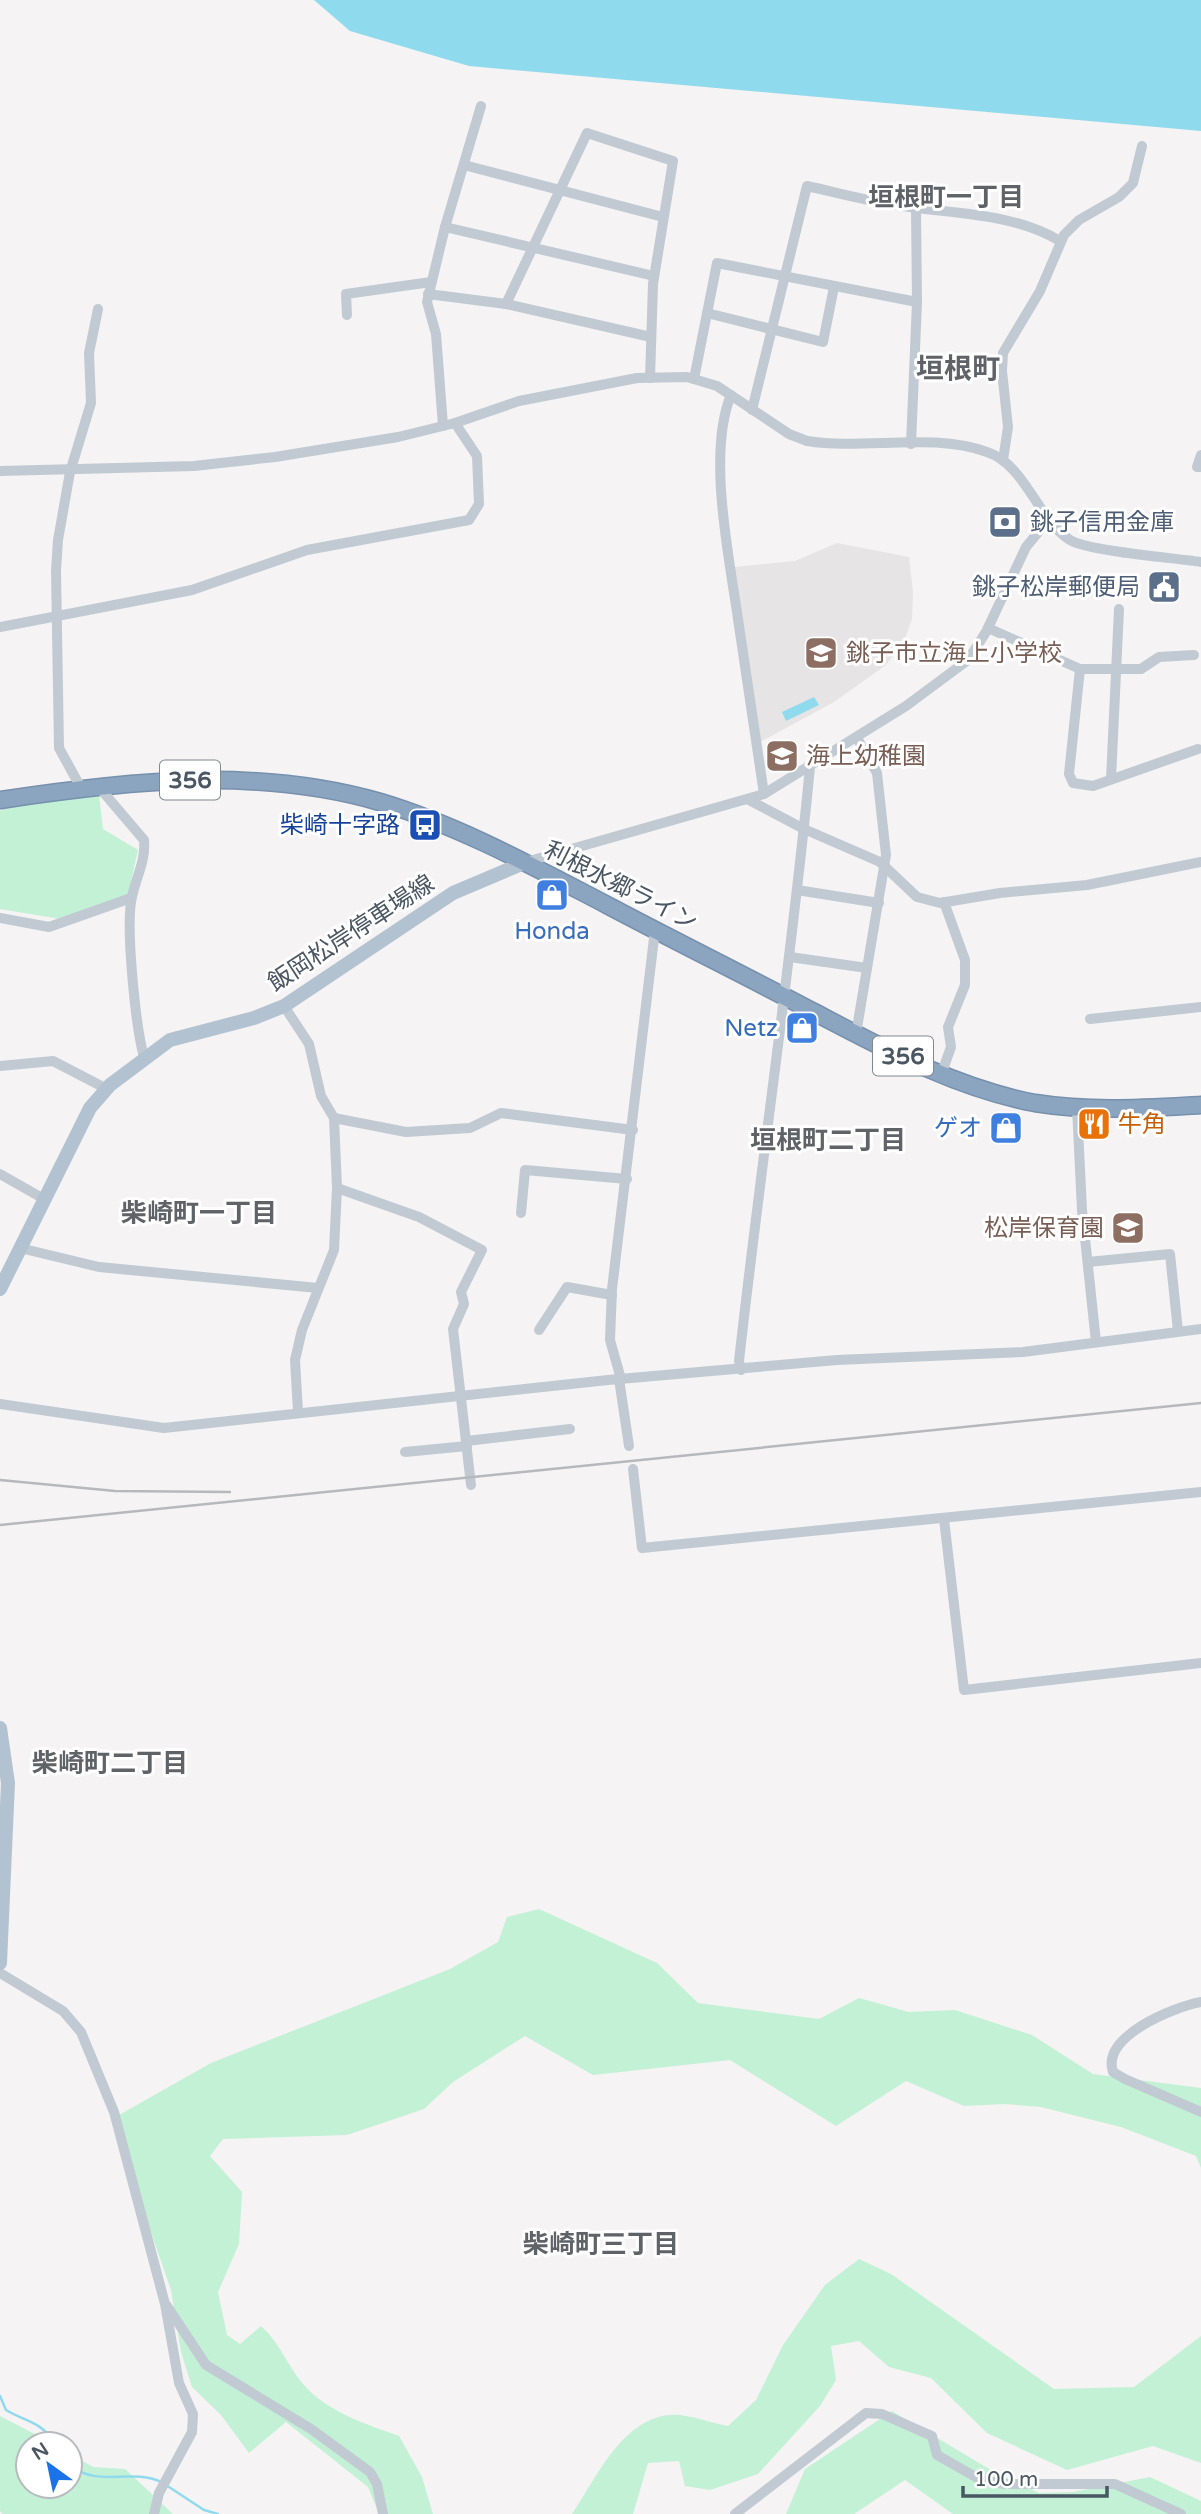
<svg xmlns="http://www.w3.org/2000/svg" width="1201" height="2514" font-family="'Varela Round','Noto Sans JP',sans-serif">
  <rect width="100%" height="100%" fill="#f5f3f3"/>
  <polygon fill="#e6e4e5" points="837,543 909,557 913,592 912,619 904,641 886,665 834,702 760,742 734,567 795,561"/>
  <g fill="#c3f1d5">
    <polygon points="99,795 103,829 138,850 128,895 60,919 0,909 0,811 7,805"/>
    <path d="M 539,1909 L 657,1963 L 698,2003 L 819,2019 L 859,1998 L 909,2012 L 955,2010 L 1032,2035 L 1093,2074 L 1201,2088 L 1201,2168 L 1196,2156 L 1121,2127 L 1041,2107 L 1005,2104 L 964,2106 L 906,2081 L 836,2126 L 730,2060 L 593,2075 L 525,2036 L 453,2082 L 424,2109 L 347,2135 L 223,2139 L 210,2156 L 242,2192 L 239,2244 L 218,2292 L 227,2335 L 240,2344 L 261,2326 C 280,2343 287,2365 303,2384 C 327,2412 366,2424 399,2436 L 422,2477 L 433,2514 L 379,2514 L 368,2487 L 286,2422 L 249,2453 L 221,2415 L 192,2387 L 181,2352 L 171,2290 L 112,2119 L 211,2063 L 450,1969 L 498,1942 L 507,1917 Z"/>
    <path d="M 859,2259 L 891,2274 L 1054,2389 L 1134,2387 L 1201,2336 L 1201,2463 L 1153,2446 L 1067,2470 L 987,2433 L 931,2378 L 889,2367 L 859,2341 L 831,2346 L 836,2380 L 820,2406 L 758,2474 L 710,2490 L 685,2486 L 679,2461 L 648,2463 L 633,2514 L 572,2514 C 596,2479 621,2420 669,2415 C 686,2413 710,2423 728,2426 L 756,2400 L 783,2345 L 825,2285 Z"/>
    <polygon points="892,2411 991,2470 1039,2493 1073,2492 1150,2477 1201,2501 1201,2514 953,2514 905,2480 854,2514 786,2514 805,2469"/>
    <polygon points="0,2416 54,2444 28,2444 28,2486 70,2486 70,2454 93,2467 125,2469 173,2514 3,2514 0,2511"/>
  </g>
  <g fill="#90daee">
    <polygon points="314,0 1201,0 1201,131 469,66 350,31"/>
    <polygon points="814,697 819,705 786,721 782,712"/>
  </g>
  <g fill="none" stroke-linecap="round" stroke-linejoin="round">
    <g stroke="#90daee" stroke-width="2.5">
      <path d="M 0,2396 L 6,2410 C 28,2423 39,2420 56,2444"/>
      <path d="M 70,2465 C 97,2488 131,2468 161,2482"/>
      <polyline points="166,2485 204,2510 218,2514"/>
    </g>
    <defs>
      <path id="highway" d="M 0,800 C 127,781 255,766 380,802 C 460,826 534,867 607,905 C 675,941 744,975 812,1011 C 883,1048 955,1088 1035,1103 C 1091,1112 1145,1108 1201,1105"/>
    </defs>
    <use href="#highway" stroke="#7690ad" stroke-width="19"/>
    <g stroke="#c1cad2" stroke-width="10">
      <polyline points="464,165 663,217"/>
      <polyline points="445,227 654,276"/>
      <polyline points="428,294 506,304 651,337"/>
      <polyline points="506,304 587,133 673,161 653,284 650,378"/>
      <polyline points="707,313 823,342 834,287"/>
      <polyline points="347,315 346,294 431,282"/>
      <polyline points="694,379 717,263 917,302"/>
      <path d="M 731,395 C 707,453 729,556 738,619 C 747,677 755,736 764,794"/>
      <path d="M 752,410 L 807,186 C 839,193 871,202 903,206 C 956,214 1013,213 1060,241"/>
      <polyline points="443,426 436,334 427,302 445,227 481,106"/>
      <polyline points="911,444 917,302 916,208"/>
      <polyline points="1201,455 1197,467 1201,467"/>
      <polyline points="1003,460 1008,427 1002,371 1003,353 1040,291 1064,235 1079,220 1119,197 1133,183 1142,146"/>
      <path d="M 0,471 L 194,466 L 275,457 L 398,437 L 455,423 L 519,401 L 637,378 L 687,377 L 717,386 L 789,434 L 807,441 C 865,450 931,432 987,452 C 1026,465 1037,519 1070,540 C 1088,551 1175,558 1201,562"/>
      <polyline points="0,627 192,590 307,550 469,520 479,504 477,456 455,423"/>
      <polyline points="988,628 1080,669 1141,669 1159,657 1194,655"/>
      <polyline points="1080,669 1069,774 1073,783 1093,786 1198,749"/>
      <polyline points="1111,779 1119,609"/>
      <path d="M 98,786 L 144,840 C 146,861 136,877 132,897 C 125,925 136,1029 144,1057"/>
      <polyline points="81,788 59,748 56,571 58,540 70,472 91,403 89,353 98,309"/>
      <polyline points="749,800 804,829 880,862 917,897 940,903 1000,893 1087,885 1201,862"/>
      <polyline points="526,862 764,794 906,706 968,660 986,632 1026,547 1050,518"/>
      <polyline points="797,890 879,903"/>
      <polyline points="0,918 49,927 131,898"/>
      <polyline points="790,957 867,968"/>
      <polyline points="284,1006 309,1044 321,1096 334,1118 337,1188 334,1250 302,1330 295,1360 298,1412"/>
      <polyline points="1090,1019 1201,1007"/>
      <polyline points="856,1034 886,855 877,773 857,738"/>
      <polyline points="0,1066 53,1061 107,1089"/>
      <polyline points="941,1075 951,1047 948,1027 965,985 965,960 944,902"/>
      <polyline points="1077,1108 1082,1210 1096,1342"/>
      <polyline points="334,1118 406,1132 470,1128 501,1113 633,1130"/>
      <polyline points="0,1174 44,1199"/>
      <polyline points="337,1188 419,1217 482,1250 461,1292 464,1304 453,1329 471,1485"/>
      <polyline points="521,1213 525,1170 627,1179"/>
      <polyline points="20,1248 99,1267 318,1288"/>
      <polyline points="1088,1262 1170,1254 1178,1331"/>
      <polyline points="539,1330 567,1287 612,1295"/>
      <path d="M 741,1370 L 739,1361 C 761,1163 791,966 810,767"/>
      <polyline points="619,1379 629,1446"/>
      <polyline points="621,1379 610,1340 612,1289 655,930"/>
      <polyline points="0,1404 164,1428 608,1380 837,1360 1023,1352 1201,1329"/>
      <polyline points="466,1441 570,1429"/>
      <polyline points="405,1452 467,1446"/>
      <polyline points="633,1469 642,1548 1201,1492"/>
      <polyline points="944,1519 964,1690 1201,1663"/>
      <polyline points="0,1973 63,2011 81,2032 114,2112 165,2304 179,2383 193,2414 192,2432 159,2493 154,2514"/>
      <path d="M 1201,2002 C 1174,2007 1101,2036 1113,2072 L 1125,2079 L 1201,2112"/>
      <polyline points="167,2306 206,2365 311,2429 370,2472 377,2484 383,2514"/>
      <polyline points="735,2514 866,2413 882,2414 932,2436 937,2455 981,2480 1005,2484 1115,2484 1181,2514"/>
    </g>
    <g stroke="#b3c2d1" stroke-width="14">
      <polyline points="0,1289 90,1108 110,1085 170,1040 254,1018 284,1006 453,893 526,862"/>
      <polyline points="0,1728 8,1783 0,1963"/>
    </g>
    <use href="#highway" stroke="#8ba5c1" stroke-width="16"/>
    <g stroke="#b5b8bd" stroke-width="2.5">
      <polyline points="0,1480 115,1491 230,1492"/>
      <polyline points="0,1525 1201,1403"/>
    </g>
  </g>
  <defs>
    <symbol id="bank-square" viewBox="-11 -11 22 22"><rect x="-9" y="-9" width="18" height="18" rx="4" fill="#5c6f8a" stroke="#fff"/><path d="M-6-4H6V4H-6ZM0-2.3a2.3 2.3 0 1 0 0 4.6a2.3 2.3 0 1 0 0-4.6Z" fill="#fff"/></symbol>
    <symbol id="civic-square" viewBox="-11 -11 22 22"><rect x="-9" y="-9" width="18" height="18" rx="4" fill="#5c6f8a" stroke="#fff"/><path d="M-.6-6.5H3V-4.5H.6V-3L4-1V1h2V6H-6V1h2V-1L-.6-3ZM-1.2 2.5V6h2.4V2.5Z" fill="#fff"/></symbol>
    <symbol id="school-square" viewBox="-11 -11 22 22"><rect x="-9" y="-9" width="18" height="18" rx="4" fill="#8d6e63" stroke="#fff"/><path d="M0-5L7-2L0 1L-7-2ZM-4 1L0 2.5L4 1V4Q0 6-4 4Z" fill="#fff"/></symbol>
    <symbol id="bus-square" viewBox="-11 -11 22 22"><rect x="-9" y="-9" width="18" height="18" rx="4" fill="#1a4fb4" stroke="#fff"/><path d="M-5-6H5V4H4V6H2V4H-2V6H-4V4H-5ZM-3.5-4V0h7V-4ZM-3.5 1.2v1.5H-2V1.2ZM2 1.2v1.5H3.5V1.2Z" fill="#fff"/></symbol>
    <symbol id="shop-square" viewBox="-11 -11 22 22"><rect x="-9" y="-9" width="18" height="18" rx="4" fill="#3f7fe0" stroke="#fff"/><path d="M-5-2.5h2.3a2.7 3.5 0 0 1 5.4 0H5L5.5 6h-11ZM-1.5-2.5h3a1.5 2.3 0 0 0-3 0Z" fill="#fff"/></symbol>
    <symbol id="restaurant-square" viewBox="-11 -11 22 22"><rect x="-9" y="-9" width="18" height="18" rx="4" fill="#e8710a" stroke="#fff"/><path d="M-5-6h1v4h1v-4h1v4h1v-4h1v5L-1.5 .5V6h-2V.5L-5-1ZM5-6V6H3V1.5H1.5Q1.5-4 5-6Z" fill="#fff"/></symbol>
  </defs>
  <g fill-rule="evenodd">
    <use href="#bank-square" x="986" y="503" width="38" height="38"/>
    <use href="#civic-square" x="1145" y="568" width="38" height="38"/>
    <use href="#school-square" x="802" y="634" width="38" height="38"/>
    <use href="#school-square" x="763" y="737" width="38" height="38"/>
    <use href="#bus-square" x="406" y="806" width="38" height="38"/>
    <use href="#shop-square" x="533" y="876" width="38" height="38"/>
    <use href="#shop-square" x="783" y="1009" width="38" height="38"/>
    <use href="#restaurant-square" x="1075" y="1105" width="38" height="38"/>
    <use href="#shop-square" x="987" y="1109" width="38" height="38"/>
    <use href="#school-square" x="1109" y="1209" width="38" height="38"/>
  </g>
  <g text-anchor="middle" stroke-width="6" stroke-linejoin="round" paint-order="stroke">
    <g fill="#fff" stroke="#808990" stroke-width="2">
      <rect x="160" y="760.5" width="60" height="39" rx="5"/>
      <rect x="873" y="1036.5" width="60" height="39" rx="5"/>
    </g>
    <g font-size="23" font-weight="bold" fill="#4a5661">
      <text x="190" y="788">356</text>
      <text x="903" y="1064">356</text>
    </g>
    <g font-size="24" fill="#4e5e75" stroke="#fff" text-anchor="start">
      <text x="1030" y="530">銚子信用金庫</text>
      <text x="1140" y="595" text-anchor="end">銚子松岸郵便局</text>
    </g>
    <g font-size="24" fill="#785e54" stroke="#fff" text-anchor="start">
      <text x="846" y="661">銚子市立海上小学校</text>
      <text x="806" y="764">海上幼稚園</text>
      <text x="1104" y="1236" text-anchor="end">松岸保育園</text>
    </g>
    <g font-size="24" fill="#164399" stroke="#fff" text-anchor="end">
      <text x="400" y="833">柴崎十字路</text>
    </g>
    <g font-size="24" fill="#4a5661" stroke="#fff">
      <text transform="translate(621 886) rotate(27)" y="8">利根水郷ライン</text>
      <text transform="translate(351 933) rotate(-33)" y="8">飯岡松岸停車場線</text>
    </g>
    <g font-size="24" fill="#366cbe" stroke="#fff" text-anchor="end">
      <text x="552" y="939" text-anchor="middle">Honda</text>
      <text x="778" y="1036">Netz</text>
      <text x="982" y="1136">ゲオ</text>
    </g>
    <g font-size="24" fill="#c56008" stroke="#fff" text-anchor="start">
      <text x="1118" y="1132">牛角</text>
    </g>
    <g font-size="26" font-weight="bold" fill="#5f6368" stroke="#fff">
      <text x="946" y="206">垣根町一丁目</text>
      <text x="828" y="1149">垣根町二丁目</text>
      <text x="199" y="1222">柴崎町一丁目</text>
      <text x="110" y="1772">柴崎町二丁目</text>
      <text x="601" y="2253">柴崎町三丁目</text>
    </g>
    <g font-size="28" font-weight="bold" fill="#5f6368" stroke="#fff">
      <text x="958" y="378">垣根町</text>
    </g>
  </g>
  <g transform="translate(49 2465) rotate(327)"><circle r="33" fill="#ffffff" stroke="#b7bbc0" stroke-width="2"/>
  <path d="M0-5L12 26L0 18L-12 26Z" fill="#1a73e8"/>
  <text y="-10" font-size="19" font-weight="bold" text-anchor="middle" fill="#4a5661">N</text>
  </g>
  <path d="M963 2486v10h144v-10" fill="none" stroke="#4a5661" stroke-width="3.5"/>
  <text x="974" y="2486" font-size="21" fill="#4a5661" stroke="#ffffff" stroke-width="5" paint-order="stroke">100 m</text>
</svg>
